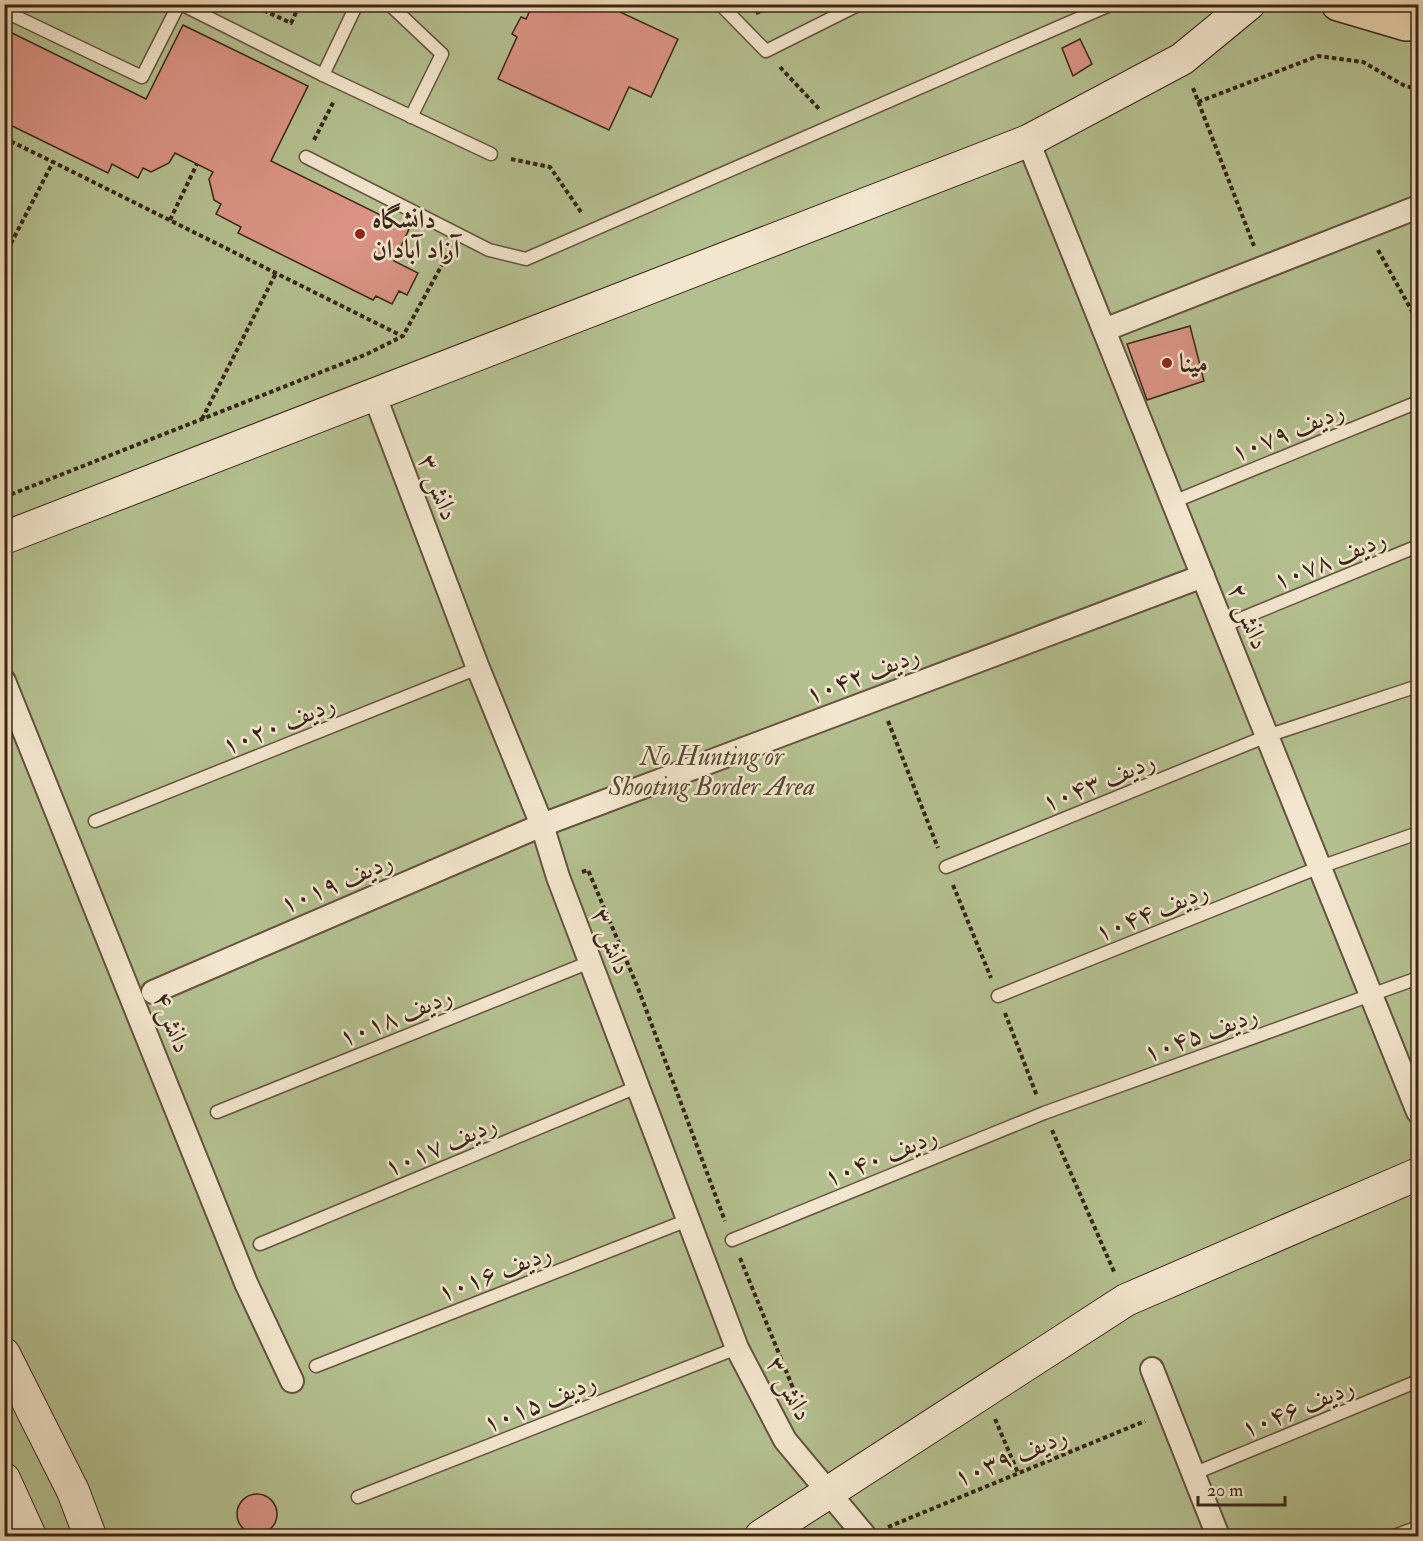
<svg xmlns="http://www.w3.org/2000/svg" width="1423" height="1541" font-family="'IM FELL Double Pica',Amiri,serif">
  <rect width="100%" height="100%" fill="#edd8b3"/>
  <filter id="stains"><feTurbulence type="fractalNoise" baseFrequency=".00333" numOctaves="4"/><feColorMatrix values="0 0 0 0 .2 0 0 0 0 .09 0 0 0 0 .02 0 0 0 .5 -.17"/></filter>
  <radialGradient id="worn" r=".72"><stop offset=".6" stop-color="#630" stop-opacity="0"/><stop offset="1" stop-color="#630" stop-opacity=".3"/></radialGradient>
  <rect fill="#b4bf8f" stroke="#767254" stroke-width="1.5" x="5" y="5" width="1413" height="1531"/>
  <g fill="#da9384" stroke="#382619" stroke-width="1.5">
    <polygon points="533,4 603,4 678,39 651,97 629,87 609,130 498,79 517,37 512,34 521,17 526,19"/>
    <polygon points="752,4 779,4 757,14"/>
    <polygon points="183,25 308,86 271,161 409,229 394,261 418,273 407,295 399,291 392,304 376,296 373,300 238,233 241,227 216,214 221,204 214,200 209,179 213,172 175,153 169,163 151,172 143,168 138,178 112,164 108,173 4,122 4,29 146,99"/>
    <polygon points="1080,39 1092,64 1073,76 1062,48"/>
    <polygon points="1190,326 1204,381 1147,400 1127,344"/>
    <circle cx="257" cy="1514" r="20"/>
  </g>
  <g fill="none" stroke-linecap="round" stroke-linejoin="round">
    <defs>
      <g id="lane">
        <polyline points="181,4 323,75 357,4"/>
        <polyline points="389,4 442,54 411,117"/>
        <polyline points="720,4 766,51 860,4"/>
        <polyline points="4,11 142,77 179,4"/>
        <polyline points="323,75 491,154"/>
        <polyline points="306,157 489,250 526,259 1112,4"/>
        <polyline points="1173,502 1418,402"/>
        <polyline points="1223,626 1418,546"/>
        <polyline points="95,821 478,668"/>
        <polyline points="946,867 1267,736 1418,686"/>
        <polyline points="998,996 1320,867 1418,833"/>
        <polyline points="217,1112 590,962"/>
        <polyline points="732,1240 1044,1113 1418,978"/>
        <polyline points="260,1244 637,1087"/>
        <polyline points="316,1366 688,1220"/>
        <polyline points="1193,1474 1418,1381"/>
        <polyline points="358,1497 737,1348"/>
        <polyline points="1394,1536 1418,1527"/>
      </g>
      <g id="street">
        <polyline points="1028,141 1418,1112"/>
        <polyline points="1104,330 1418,207"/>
        <polyline points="374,394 478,668 542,825 558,877 737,1348 785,1440 865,1536"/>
        <polyline points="4,681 246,1283 292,1381"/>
        <polyline points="153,992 542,825 1203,576"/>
        <polyline points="1152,1369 1218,1536"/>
      </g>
      <g id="secondary">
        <polyline points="4,538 1028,141 1182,59 1249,4"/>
        <polyline points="4,1354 73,1491 90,1536"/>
        <polyline points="4,1479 30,1536"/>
        <polyline points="761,1536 1126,1300 1418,1174"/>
      </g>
      <polyline id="primary" points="1338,4 1406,24 1418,23"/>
    </defs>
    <use href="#lane" stroke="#655240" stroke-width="15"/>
    <use href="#street" stroke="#655240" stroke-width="26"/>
    <use href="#secondary" stroke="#382619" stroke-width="34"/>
    <use href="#primary" stroke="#382619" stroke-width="36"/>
    <g stroke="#382619" stroke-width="4" stroke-dasharray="4.5 3" stroke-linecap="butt">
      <polyline points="250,4 291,23 300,4"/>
      <polyline points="780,67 820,110"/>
      <polyline points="1193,88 1254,246"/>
      <polyline points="1198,102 1318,56 1363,62 1405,86 1418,89"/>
      <polyline points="4,138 53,162"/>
      <polyline points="314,140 334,101"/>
      <polyline points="511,159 550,167 581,212"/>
      <polyline points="170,220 197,164"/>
      <polyline points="1378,250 1418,322"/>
      <polyline points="4,257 53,162 402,336"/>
      <polyline points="202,419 276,273"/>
      <polyline points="4,495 7,496 367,354 403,336 449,252"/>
      <polyline points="888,721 938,848"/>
      <polyline points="582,872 588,870 638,988 725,1221"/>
      <polyline points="953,885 991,978"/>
      <polyline points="1005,1013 1037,1096"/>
      <polyline points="1052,1130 1115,1274"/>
      <polyline points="740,1258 804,1415"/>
      <polyline points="995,1419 1018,1473"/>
      <polyline points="888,1527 1145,1421"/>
    </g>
    <use href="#lane" stroke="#f3e6ce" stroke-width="12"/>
    <use href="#street" stroke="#f3e6ce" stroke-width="22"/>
    <use href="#secondary" stroke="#f3e6ce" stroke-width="32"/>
    <use href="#primary" stroke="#edd8b3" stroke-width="33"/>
  </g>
  <g fill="#8f2418" stroke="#f3e6ce" stroke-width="2">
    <circle cx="360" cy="234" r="6"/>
    <circle cx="1167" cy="363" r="6"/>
  </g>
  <g text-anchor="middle" stroke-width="5" stroke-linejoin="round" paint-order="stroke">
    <g font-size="26" font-weight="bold" fill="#382619" stroke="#f3e6ce" text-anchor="start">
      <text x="372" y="228">دانشگاه<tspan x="372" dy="30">آزاد آبادان</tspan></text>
      <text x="1179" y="372">مینا</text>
    </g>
    <g font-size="26" fill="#382619" stroke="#f3e6ce">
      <text transform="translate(1287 431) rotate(-22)" y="9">ردیف ۱۰۷۹</text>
      <text transform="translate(439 487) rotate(69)" y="9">دانش ۳</text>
      <text transform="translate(1329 559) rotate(-22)" y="9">ردیف ۱۰۷۸</text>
      <text transform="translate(1249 616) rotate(68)" y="9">دانش ۲</text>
      <text transform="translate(862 674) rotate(-21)" y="9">ردیف ۱۰۴۲</text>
      <text transform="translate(278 724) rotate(-22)" y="9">ردیف ۱۰۲۰</text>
      <text transform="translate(1098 781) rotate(-22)" y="9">ردیف ۱۰۴۳</text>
      <text transform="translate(336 882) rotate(-23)" y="9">ردیف ۱۰۱۹</text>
      <text transform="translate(1151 911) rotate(-22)" y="9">ردیف ۱۰۴۴</text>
      <text transform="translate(612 941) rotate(69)" y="9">دانش ۳</text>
      <text transform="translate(395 1016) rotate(-22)" y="9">ردیف ۱۰۱۸</text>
      <text transform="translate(173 1022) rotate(69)" y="9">دانش۴</text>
      <text transform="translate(1200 1033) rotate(-20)" y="9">ردیف ۱۰۴۵</text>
      <text transform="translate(440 1145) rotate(-23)" y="9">ردیف ۱۰۱۷</text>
      <text transform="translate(880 1156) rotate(-22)" y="9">ردیف ۱۰۴۰</text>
      <text transform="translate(494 1272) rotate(-21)" y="9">ردیف ۱۰۱۶</text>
      <text transform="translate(790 1388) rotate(62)" y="9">دانش ۳</text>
      <text transform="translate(539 1402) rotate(-22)" y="9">ردیف ۱۰۱۵</text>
      <text transform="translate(1297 1407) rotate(-22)" y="9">ردیف ۱۰۴۶</text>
      <text transform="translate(1010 1456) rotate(-22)" y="9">ردیف ۱۰۳۹</text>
    </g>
    <g font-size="26" font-style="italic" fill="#574c36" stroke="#f3e6ce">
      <text x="712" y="765">No Hunting or<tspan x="712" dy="30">Shooting Border Area</tspan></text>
    </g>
  </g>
  <rect width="1423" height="1541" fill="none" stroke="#edd8b3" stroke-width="24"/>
  <rect x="6" y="6" width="1411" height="1529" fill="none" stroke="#382619" stroke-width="3"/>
  <rect x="12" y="12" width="1399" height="1517" fill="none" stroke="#382619" stroke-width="1.5"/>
  <path d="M1198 1496v9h87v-9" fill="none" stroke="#382619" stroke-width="3"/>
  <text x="1207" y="1496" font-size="18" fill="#382619" stroke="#f3e6ce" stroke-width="4.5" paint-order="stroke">20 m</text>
  <rect width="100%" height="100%" filter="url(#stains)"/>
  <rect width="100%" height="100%" fill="url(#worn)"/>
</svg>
